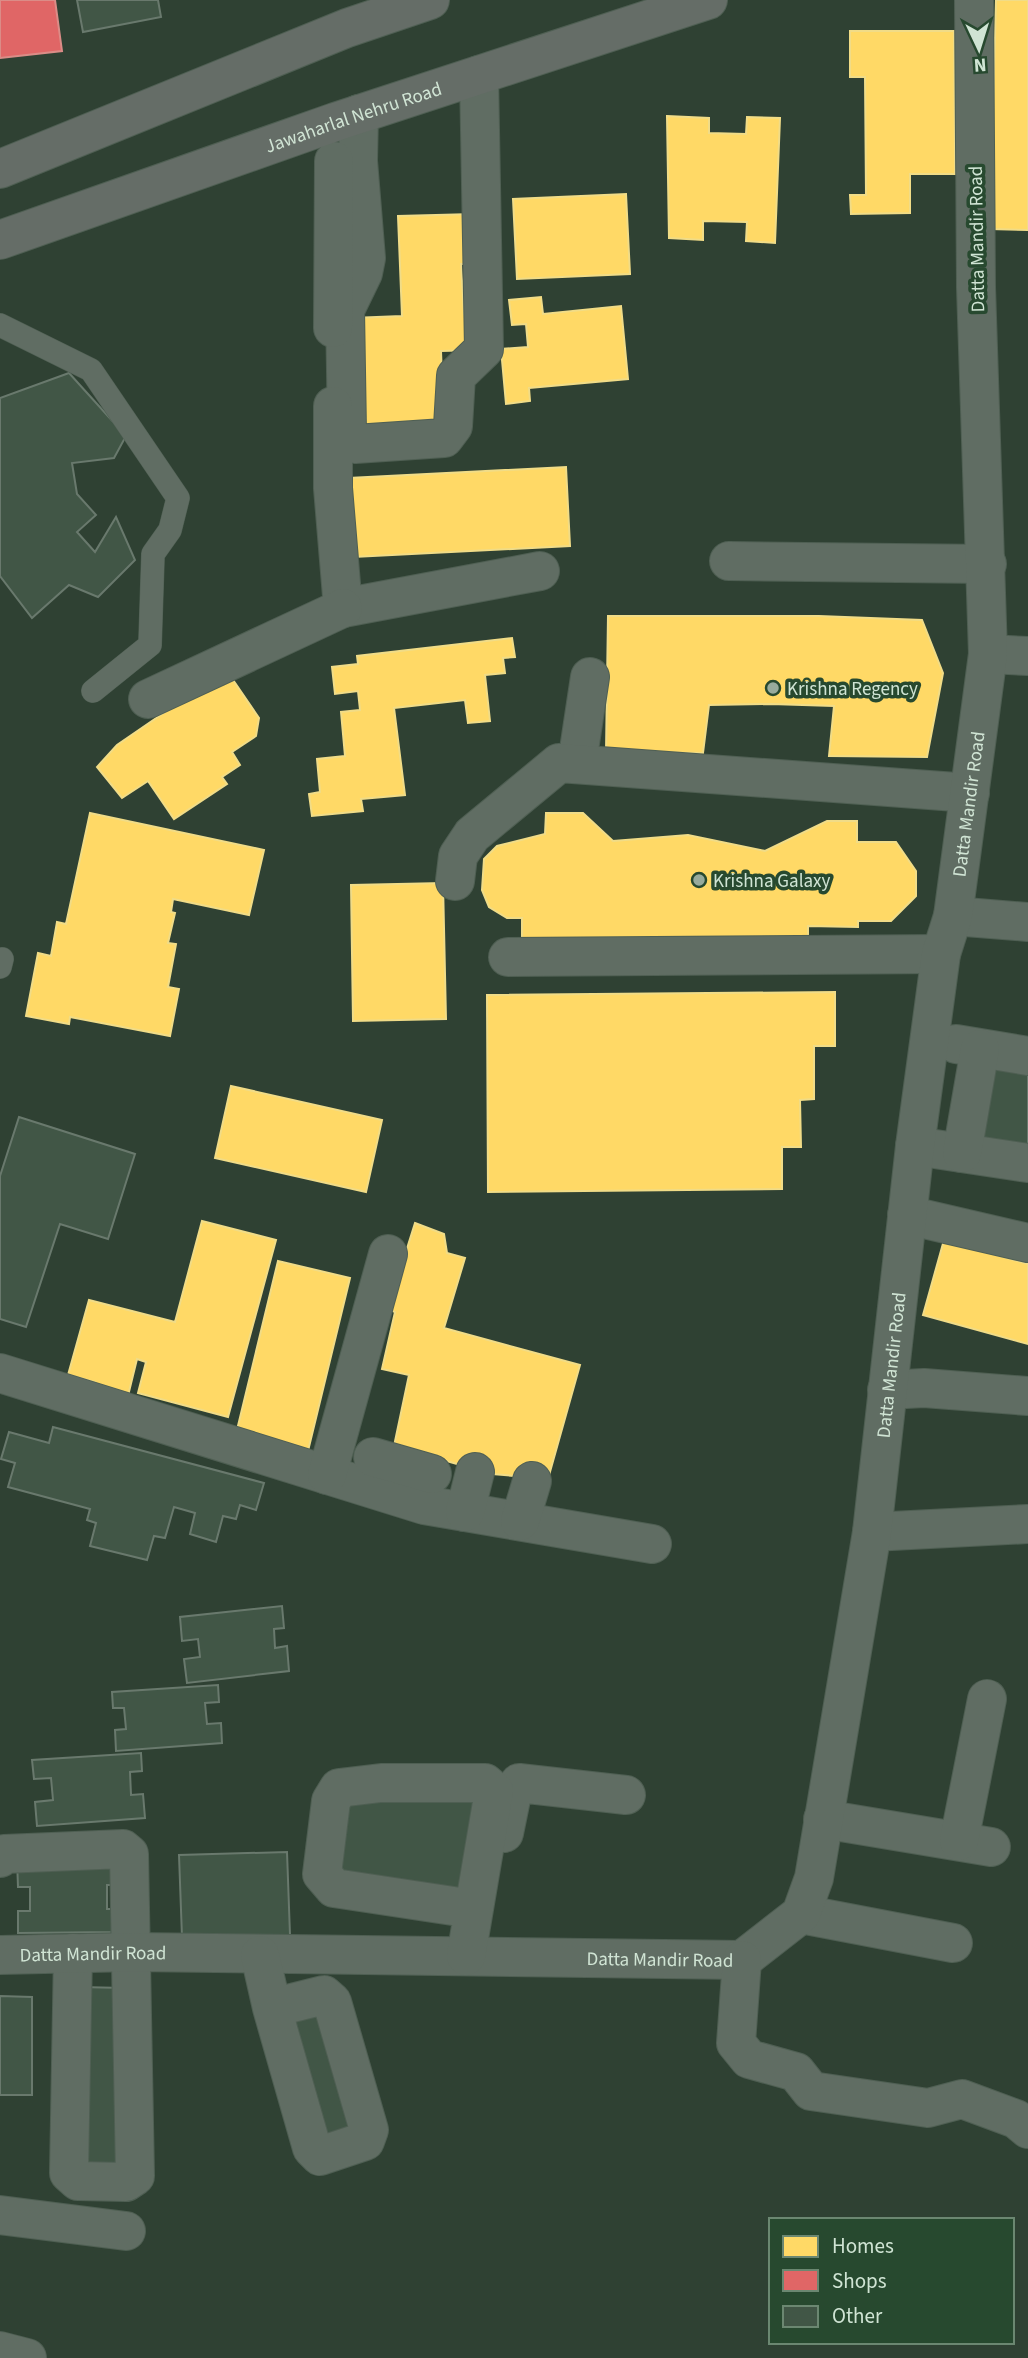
<svg xmlns="http://www.w3.org/2000/svg" width="1028" height="2358" font-family="'Source Sans 3',sans-serif">
  <rect width="100%" height="100%" fill="#2f4133"/>
  <g fill="#ffd966" stroke="#f1dc87" stroke-width="2">
    <polygon points="996,0 1028,0 1028,230 990,229"/>
    <polygon points="850,31 954,31 955,174 910,174 910,213 851,214 850,195 866,195 865,77 850,77"/>
    <polygon points="667,116 709,118 709,133 746,134 747,117 780,118 775,243 746,241 747,222 703,221 703,240 669,238"/>
    <polygon points="626,194 630,274 517,279 513,199"/>
    <polygon points="473,214 474,264 461,264 464,314 476,314 477,350 441,351 444,430 357,434 352,318 402,316 398,216"/>
    <polygon points="541,297 543,314 621,306 628,379 529,388 530,401 506,404 501,349 528,347 526,324 512,325 509,300"/>
    <polygon points="566,467 570,546 354,557 349,478"/>
    <polygon points="608,616 819,616 922,620 943,673 927,757 829,756 834,706 771,704 709,705 703,753 606,752"/>
    <polygon points="512,638 515,657 503,658 505,673 485,675 490,721 468,723 465,700 394,708 405,795 361,799 363,811 312,816 309,794 320,792 317,759 345,756 341,712 360,710 358,691 335,694 332,667 358,664 357,656"/>
    <polygon points="229,674 259,718 256,736 232,752 240,765 222,777 227,784 174,819 148,781 122,798 97,767 117,745 197,690"/>
    <polygon points="90,813 264,850 249,915 173,899 171,912 175,913 168,943 176,944 168,987 179,989 170,1036 70,1017 69,1024 26,1016 38,953 51,956 57,922 66,924"/>
    <polygon points="546,813 583,813 613,841 688,835 765,851 827,821 857,821 857,842 896,842 916,871 916,896 891,921 858,921 858,927 808,926 808,943 522,942 522,918 507,918 489,907 482,890 484,859 497,846 545,834"/>
    <polygon points="443,883 446,1019 353,1021 351,885"/>
    <polygon points="835,992 835,1046 814,1046 814,1099 800,1100 801,1147 782,1147 782,1189 488,1192 487,995"/>
    <polygon points="231,1086 382,1120 366,1192 215,1158"/>
    <polygon points="202,1221 276,1240 228,1417 138,1393 146,1362 137,1359 126,1404 91,1395 95,1382 68,1375 89,1300 175,1322"/>
    <polygon points="415,1223 444,1234 447,1253 465,1258 444,1328 580,1365 548,1479 492,1474 394,1446 409,1375 382,1369 395,1312 388,1309"/>
    <polygon points="944,1240 1028,1264 1028,1344 923,1315"/>
    <polygon points="278,1261 350,1278 308,1451 236,1434"/>
  </g>
  <polygon fill="#e06666" stroke="#db8c87" stroke-width="2" points="0,0 55,0 62,51 0,58"/>
  <g fill="#415646" stroke="#69796d" stroke-width="2">
    <polygon points="77,0 158,0 161,17 83,32"/>
    <polygon points="69,373 126,436 114,458 72,463 77,494 96,515 77,532 95,552 116,517 135,560 98,597 69,585 32,618 0,576 0,398"/>
    <polygon points="981,1065 1028,1071 1028,1154 969,1147"/>
    <polygon points="19,1117 135,1154 108,1239 60,1224 26,1327 0,1319 0,1176"/>
    <polygon points="53,1427 264,1483 256,1510 240,1505 236,1519 223,1516 216,1542 190,1534 195,1513 174,1507 165,1538 154,1536 147,1560 90,1546 96,1523 87,1520 90,1509 8,1487 15,1463 1,1459 9,1432 49,1443"/>
    <polygon points="282,1606 284,1628 274,1629 275,1648 287,1646 289,1671 187,1683 184,1659 200,1657 198,1639 182,1641 180,1617"/>
    <polygon points="218,1685 219,1702 205,1703 207,1724 221,1723 222,1743 116,1751 115,1730 126,1729 124,1708 113,1708 112,1692"/>
    <polygon points="141,1753 142,1771 130,1772 131,1795 143,1794 145,1818 37,1826 35,1802 53,1800 51,1778 34,1779 32,1760"/>
    <polygon points="484,1792 464,1906 330,1879 342,1797"/>
    <polygon points="287,1852 290,1935 182,1937 179,1855"/>
    <polygon points="17,1859 113,1859 113,1885 107,1885 107,1909 113,1909 113,1932 18,1933 18,1911 30,1911 30,1887 18,1887"/>
    <polygon points="79,1987 125,1988 129,2173 75,2172"/>
    <polygon points="0,1996 32,1997 32,2095 0,2095"/>
    <polygon points="326,2002 366,2134 320,2148 279,2016"/>
  </g>
  <g fill="none" stroke-linecap="round" stroke-linejoin="round">
    <defs>
      <g id="service">
        <polyline points="0,325 91,370 178,498 170,530 153,554 150,645 93,691"/>
        <polyline points="0,967 2,959"/>
      </g>
      <g id="minor">
        <polyline points="359,114 358,161 366,258 363,273 345,310 347,432 355,444 444,438 453,426 456,376 484,349 479,75"/>
        <polyline points="333,328 334,161"/>
        <polyline points="333,406 333,488 343,608 540,571"/>
        <polyline points="729,561 987,564"/>
        <polyline points="988,654 1028,656"/>
        <polyline points="148,699 343,608"/>
        <polyline points="577,763 590,677"/>
        <polyline points="455,881 458,856 472,835 559,763 970,793"/>
        <polyline points="953,916 1028,922"/>
        <polyline points="508,957 941,954"/>
        <polyline points="956,1044 1028,1056"/>
        <polyline points="915,1146 1028,1163"/>
        <polyline points="962,1153 980,1049"/>
        <polyline points="907,1215 1028,1243"/>
        <polyline points="0,1373 424,1505 652,1544"/>
        <polyline points="887,1390 924,1388 1028,1396"/>
        <polyline points="373,1457 432,1474"/>
        <polyline points="327,1475 388,1254"/>
        <polyline points="465,1512 475,1472"/>
        <polyline points="520,1521 532,1481"/>
        <polyline points="872,1532 1028,1524"/>
        <polyline points="823,1819 991,1847"/>
        <polyline points="504,1833 512,1794 519,1783 626,1795"/>
        <polyline points="959,1841 987,1699"/>
        <polyline points="0,1858 4,1854 123,1849 129,1854 135,2176 126,2182 78,2181 69,2173 73,1953"/>
        <polyline points="801,1914 953,1943"/>
        <path id="s1" d="M 0,1955 L 133,1952 L 742,1960 L 801,1914 L 814,1878 L 872,1532 L 915,1146 L 941,954 L 953,916 L 988,654 L 976,287 L 974,0"/>
        <polyline points="260,1955 272,2008 312,2148 320,2156 365,2141 369,2130 332,2002 324,1995 272,2008"/>
        <polyline points="466,1956 494,1791 485,1783 381,1783 339,1788 331,1801 322,1874 334,1888 473,1909"/>
        <polyline points="742,1960 736,2043 749,2059 796,2072 811,2091 928,2108 962,2099 1016,2119 1028,2129"/>
        <polyline points="0,2215 126,2231"/>
        <polyline points="0,2351 27,2358"/>
      </g>
      <g id="secondary">
        <polyline points="0,169 347,28 430,0"/>
        <path id="s2" d="M 0,240 L 335,122 L 708,0"/>
      </g>
    </defs>
    <use href="#service" stroke="#4f5f53" stroke-width="24"/>
    <use href="#minor" stroke="#4f5f53" stroke-width="40"/>
    <use href="#secondary" stroke="#4f5f53" stroke-width="40"/>
    <use href="#service" stroke="#606d63" stroke-width="23"/>
    <use href="#minor" stroke="#606d63" stroke-width="38"/>
    <use href="#secondary" stroke="#656d67" stroke-width="38"/>
  </g>
  <g fill="#98ab9c" stroke="#27492f" stroke-width="2.5">
    <circle cx="773" cy="688" r="7"/>
    <circle cx="699" cy="880" r="7"/>
  </g>
  <g text-anchor="middle" stroke-width="7" stroke-linejoin="round" paint-order="stroke">
    <g font-size="19" fill="#d0e4d4" stroke="#27492f">
      <text dy="7" stroke="none"><textPath href="#s2" startOffset="374">Jawaharlal Nehru Road</textPath></text>
      <text transform="translate(976 239) rotate(-91)" y="7">Datta Mandir Road</text>
      <text dy="7" stroke="none"><textPath href="#s1" startOffset="1941">Datta Mandir Road</textPath></text>
      <text dy="7" stroke="none"><textPath href="#s1" startOffset="1374">Datta Mandir Road</textPath></text>
      <text dy="7" stroke="none"><textPath href="#s1" startOffset="93">Datta Mandir Road</textPath></text>
      <text dy="7" stroke="none"><textPath href="#s1" startOffset="660">Datta Mandir Road</textPath></text>
    </g>
    <g font-size="19" fill="#d0e4d4" stroke="#27492f" text-anchor="start">
      <text x="787" y="695">Krishna Regency</text>
      <text x="713" y="887">Krishna Galaxy</text>
    </g>
  </g>
  <rect x="769" y="2218" width="245" height="126" fill="#27492f" stroke="#6b8771" stroke-width="2"/>
  <rect x="783" y="2236" width="35" height="21" fill="#ffd966" stroke="#6b8771" stroke-width="2"/>
  <text x="832" y="2253" font-size="21" fill="#d0e4d4">Homes</text>
  <rect x="783" y="2270" width="35" height="21" fill="#e06666" stroke="#6b8771" stroke-width="2"/>
  <text x="832" y="2288" font-size="21" fill="#d0e4d4">Shops</text>
  <rect x="783" y="2306" width="35" height="21" fill="#415646" stroke="#6b8771" stroke-width="2"/>
  <text x="832" y="2323" font-size="21" fill="#d0e4d4">Other</text>
  <g transform="translate(979 49) rotate(176)" stroke="#27492f" stroke-width="5" paint-order="stroke">
  <path d="M0-5L12 26L0 18L-12 26Z" fill="#d0e4d4"/>
  <text y="-10" font-size="19" font-weight="bold" text-anchor="middle" fill="#d0e4d4">N</text>
  </g>
</svg>
